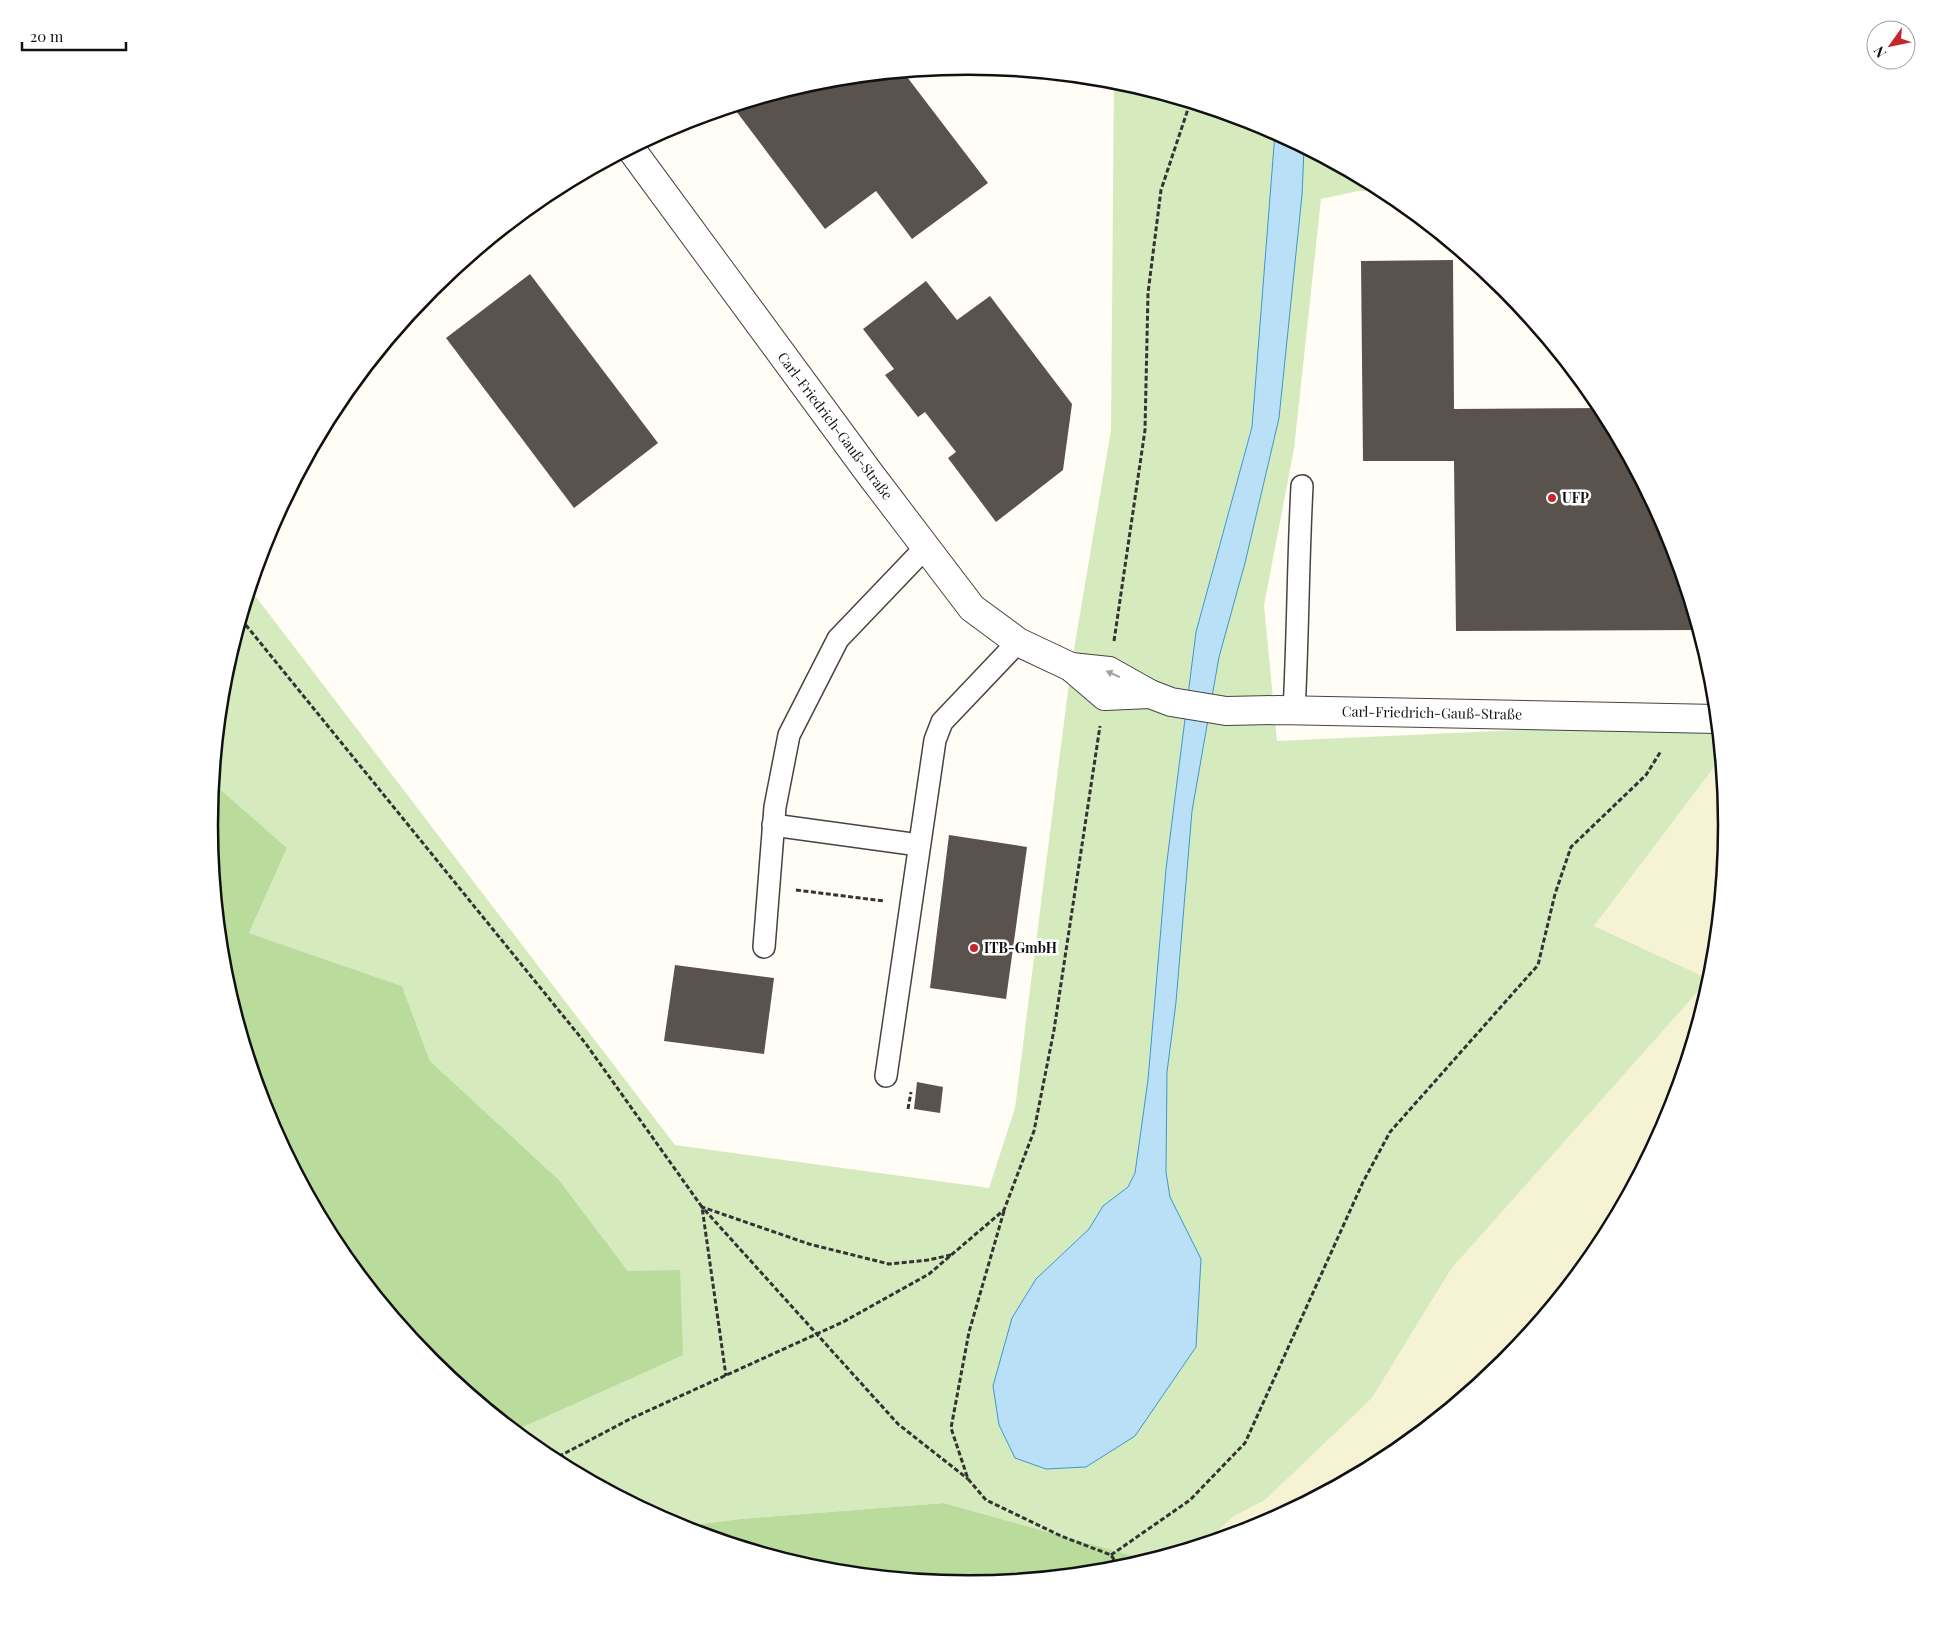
<svg xmlns="http://www.w3.org/2000/svg" width="1936" height="1651" font-family="'Playfair Display',serif">
  <rect width="100%" height="100%" fill="#fffdf5"/>
  <polygon fill="#f6f3d4" points="1721,758 1727,826 1713,974 1669,1116 1599,1248 1505,1363 1390,1457 1258,1527 1205,1543 1234,1516 1265,1500 1372,1398 1451,1269 1709,979 1594,926"/>
  <polygon fill="#d5ebbd" points="1114,81 1259,124 1385,191 1358,191 1321,199 1294,449 1264,605 1277,741 1717,721 1721,758 1594,926 1709,979 1451,1269 1372,1398 1265,1500 1234,1516 1205,1543 1148,1560 944,1503 740,1519 678,1527 546,1457 514,1431 559,1410 628,1271 559,1180 430,1061 402,986 249,933 287,848 213,783 223,677 250,589 675,1145 989,1188 1015,1108 1071,667 1111,430"/>
  <g fill="#b9dc9c">
    <polygon points="213,783 287,848 249,933 402,986 430,1061 559,1180 628,1271 680,1270 683,1355 514,1431 431,1362 337,1247 266,1116 223,973 209,825"/>
    <polygon points="944,1503 1148,1560 1116,1570 968,1585 820,1570 678,1527 740,1519"/>
  </g>
  <polygon fill="#b9e0f7" stroke="#3f96cf" points="1275,133 1304,149 1302,195 1279,418 1245,563 1219,657 1192,811 1176,1002 1167,1072 1166,1172 1170,1197 1201,1259 1196,1347 1135,1436 1086,1467 1046,1469 1015,1458 999,1425 993,1386 1012,1318 1036,1279 1089,1229 1103,1206 1128,1187 1135,1173 1148,1080 1166,869 1196,632 1252,427"/>
  <g fill="#5a524d">
    <polygon points="904,73 988,183 912,239 876,191 825,229 733,107 820,81"/>
    <polygon points="1453,260 1454,409 1602,408 1670,535 1698,630 1456,631 1454,461 1363,461 1361,261"/>
    <polygon points="530,274 658,443 574,508 446,338"/>
    <polygon points="926,281 957,320 990,296 1072,404 1063,470 996,522 948,458 956,452 925,412 918,417 885,375 894,369 863,329"/>
    <polygon points="949,835 1027,847 1006,999 930,988"/>
    <polygon points="675,965 774,978 764,1054 664,1041"/>
    <polygon points="917,1082 943,1087 940,1113 914,1109"/>
  </g>
  <g fill="none" stroke-linecap="round" stroke-linejoin="round">
    <defs>
      <g id="lane">
        <path d="M 1294,711 C 1298,636 1298,561 1302,486"/>
        <polyline points="773,825 919,845"/>
        <polyline points="764,947 775,807 789,735 838,639 926,547"/>
        <polyline points="886,1076 935,740 942,722 1018,642"/>
      </g>
      <g id="street">
        <polyline points="631,149 870,474 972,608 1018,642 1071,667 1105,696 1150,694"/>
        <polyline points="1071,667 1109,671 1150,694 1171,702 1226,711 1278,710 1717,719"/>
      </g>
    </defs>
    <use href="#lane" stroke="#444" stroke-width="24"/>
    <use href="#street" stroke="#444" stroke-width="30"/>
    <g stroke="#333" stroke-width="3" stroke-dasharray="5 2.5" stroke-linecap="butt">
      <polyline points="241,619 586,1044 702,1207 726,1376"/>
      <polyline points="1114,641 1145,430 1148,293 1161,190 1190,103"/>
      <polyline points="796,890 884,901"/>
      <polyline points="908,1109 911,1092"/>
      <polyline points="1004,1211 969,1332 951,1428 968,1479 986,1500 1061,1536 1111,1555 1120,1569"/>
      <polyline points="951,1255 928,1260 889,1264 809,1244 702,1207 898,1424 968,1479"/>
      <polyline points="552,1460 630,1419 843,1322 929,1274 1004,1210 1034,1131 1054,1030 1100,726"/>
      <polyline points="1111,1555 1190,1500 1245,1443 1363,1182 1390,1132 1538,965 1555,894 1571,847 1646,775 1661,751"/>
    </g>
    <use href="#lane" stroke="#fff" stroke-width="21"/>
    <use href="#street" stroke="#fff" stroke-width="28"/>
  </g>
  <defs><path id="oneway-solid" d="M-6-.8H1V-3.2L6.5 0L1 3.2V.8H-6Z" transform="scale(1.25)"/></defs>
  <use fill="#a0a0a0" href="#oneway-solid" transform="translate(1113 674) rotate(-156)"/>
  <g fill="#c4262e" stroke="#fff" stroke-width="2">
    <circle cx="1552" cy="498" r="5"/>
    <circle cx="974" cy="948" r="5"/>
  </g>
  <g text-anchor="middle" stroke-width="5" stroke-linejoin="round" paint-order="stroke">
    <g font-size="14" fill="#111" stroke="#fff">
      <text transform="translate(835 426) rotate(53)" y="5">Carl-Friedrich-Gauß-Straße</text>
      <text transform="translate(1432 713) rotate(1)" y="5">Carl-Friedrich-Gauß-Straße</text>
    </g>
    <g font-size="14" font-weight="bold" fill="#111" stroke="#fff" text-anchor="start">
      <text x="1562" y="503">UFP</text>
      <text x="984" y="953">ITB-GmbH</text>
    </g>
  </g>
  <path d="M0 0H1936V1651H0ZM218 825a750 750 0 1 1 1500 0a750 750 0 1 1-1500 0Z" fill="#fff" fill-rule="evenodd"/>
  <path fill="none" stroke="#111" stroke-width="2.5" d="M218 825a750 750 0 1 1 1500 0a750 750 0 1 1-1500 0Z"/>
  <g transform="translate(1891 45) rotate(237)"><circle r="24" fill="#ffffff" stroke="#a0a0a0"/>
  <path d="M0-4L9 19L0 12L-9 19Z" fill="#c4262e"/>
  <text y="-8" font-size="14" font-weight="bold" text-anchor="middle" fill="#111111">N</text>
  </g>
  <path d="M22 42v8h104v-8" fill="none" stroke="#111111" stroke-width="2.5"/>
  <text x="30" y="42" font-size="15" fill="#111111" stroke="#ffffff" stroke-width="4" paint-order="stroke">20 m</text>
</svg>
